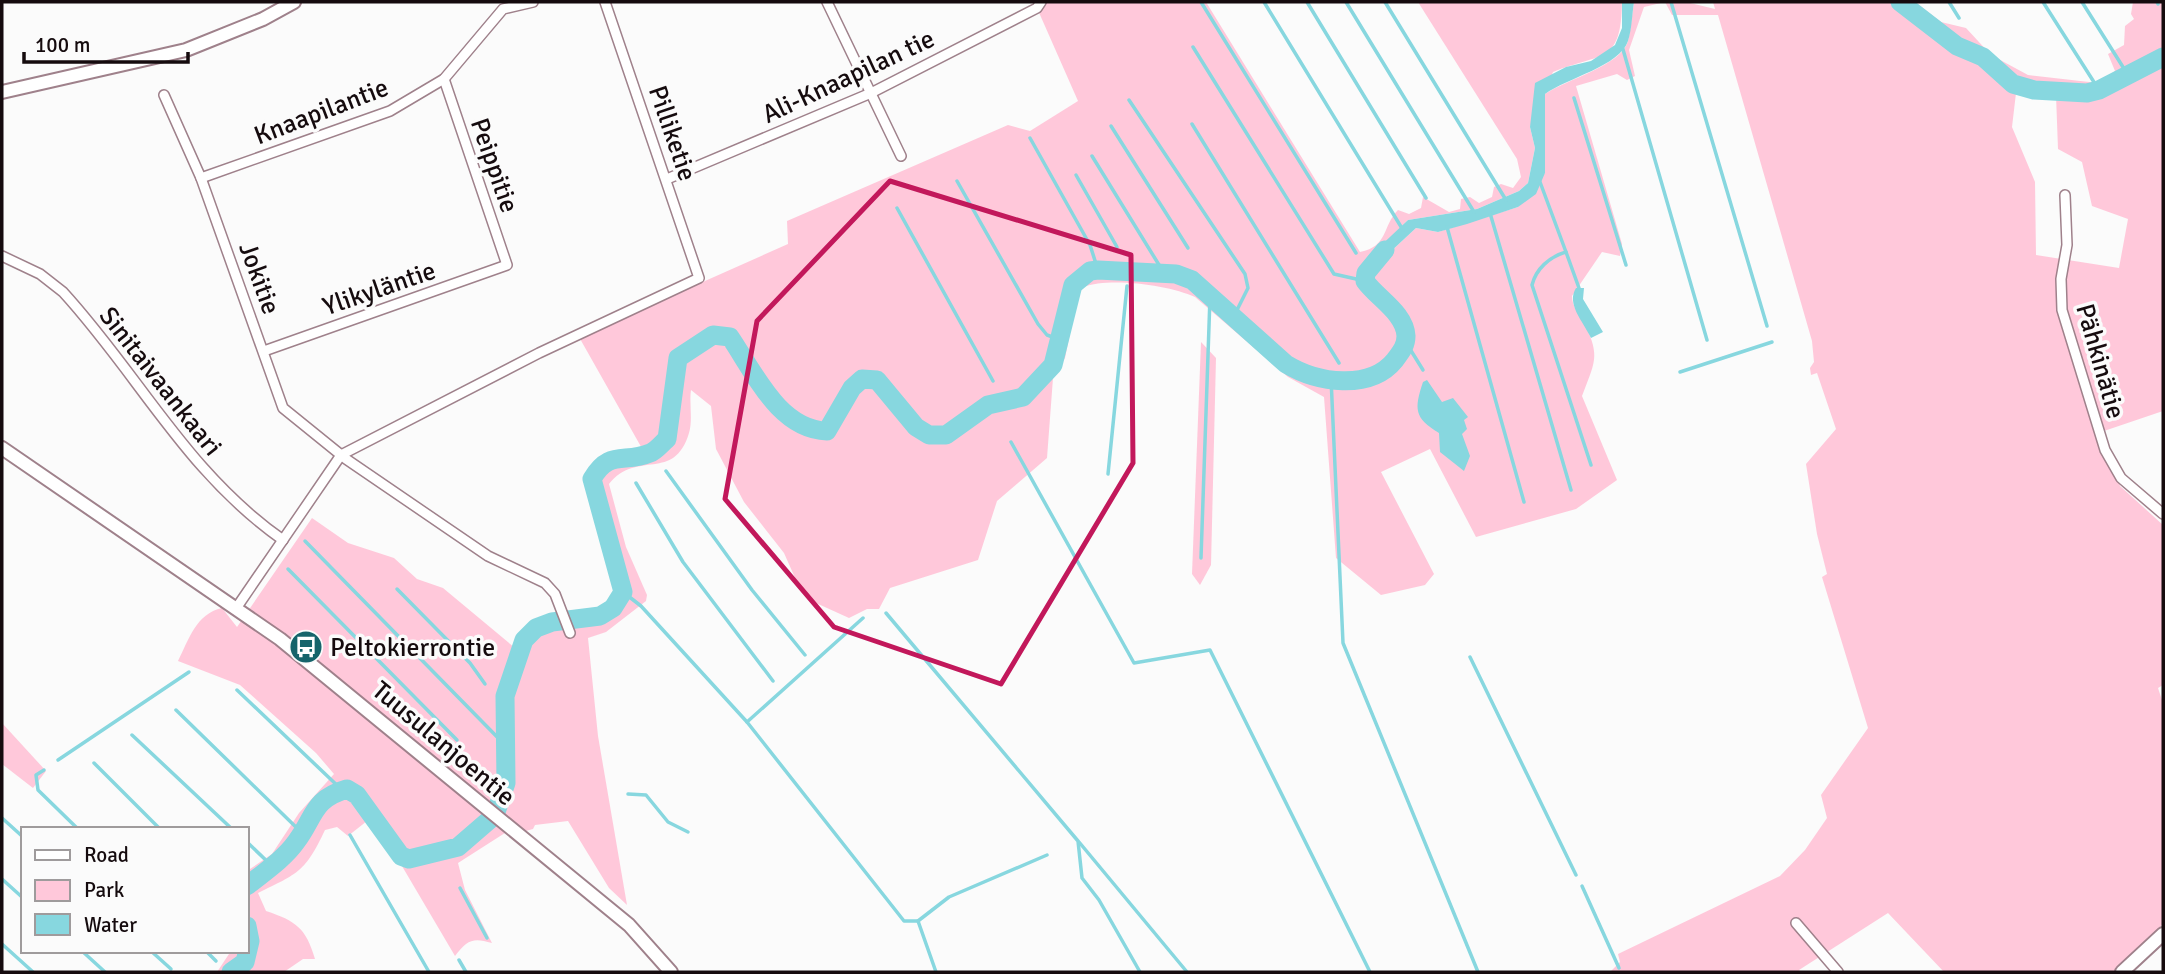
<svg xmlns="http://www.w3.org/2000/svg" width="2165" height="974" font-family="Signika,sans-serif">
  <rect width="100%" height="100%" fill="#fbfbfb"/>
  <g fill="#ffc8da" fill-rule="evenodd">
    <path d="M 1041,2 L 1206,2 L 1360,252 C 1389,246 1382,226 1398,210 L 1409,214 L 1421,208 L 1423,197 L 1449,212 L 1460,209 L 1461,199 L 1470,197 L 1479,203 L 1492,197 L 1494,187 L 1501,184 L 1513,188 L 1521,177 L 1517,159 L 1418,2 L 1622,2 C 1621,65 1602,52 1553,72 L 1530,127 L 1535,148 L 1528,183 L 1519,191 L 1477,209 L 1408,220 L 1364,266 L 1373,268 L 1416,228 L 1438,232 L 1518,207 L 1545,173 L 1545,94 C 1567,79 1621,66 1628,41 C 1631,29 1632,14 1634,2 L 1686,2 L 1715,9 L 1713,2 L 1915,2 L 1941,22 L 1966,28 L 1991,55 L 2028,75 L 2098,83 L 2115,71 L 2108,54 L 2124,45 L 2125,26 L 2134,19 L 2131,14 L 2133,2 L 2163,2 L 2163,411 L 2104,431 L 2120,486 L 2163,525 L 2163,685 L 2158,688 L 2163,703 L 2163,924 L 2113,972 L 1944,972 L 1888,913 L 1799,970 L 1801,972 L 1610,972 L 1620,962 L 1618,954 L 1780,876 L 1805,850 L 1827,818 L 1821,795 L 1868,728 L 1822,577 L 1827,574 L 1817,534 L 1806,464 L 1836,429 L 1817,373 L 1811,375 L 1810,368 L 1814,362 L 1812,341 L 1718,15 L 1672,15 L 1665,2 L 1644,7 L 1629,50 L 1635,76 L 1627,80 L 1617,74 L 1576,86 L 1622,244 L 1620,256 L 1602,252 L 1572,296 C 1572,306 1578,312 1583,321 C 1601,356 1595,361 1582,396 L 1617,480 L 1576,509 L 1476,537 L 1430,449 L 1381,472 L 1434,574 L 1425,585 L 1381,595 L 1336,558 L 1324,397 L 1288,377 L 1195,297 C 1169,285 1110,277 1083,287 L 1077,299 L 1065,358 L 1053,378 L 1047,458 L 997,501 L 978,560 L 890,588 L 879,609 L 867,609 L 849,618 L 816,603 L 796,580 L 784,553 L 744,502 L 716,449 L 711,406 L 691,390 C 689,403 693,420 689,433 C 674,483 637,449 609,484 L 626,547 L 647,595 L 646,601 L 606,632 L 588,638 L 598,736 L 627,905 L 609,888 L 568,821 L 535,825 L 533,829 L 522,832 L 511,829 L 458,863 L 465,890 L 492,943 C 473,937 467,940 455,956 L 399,861 L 367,821 L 348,836 L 337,827 L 325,830 C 305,872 299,873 258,893 L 266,911 C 296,921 306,928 315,959 L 303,959 L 284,972 L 217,972 L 231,951 L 247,951 L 247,871 L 272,854 L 299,813 L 334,774 L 316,753 L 240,685 L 178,661 C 189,639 196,614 222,608 L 237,627 L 312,518 L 348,543 L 394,558 L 417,579 L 443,588 L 515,648 L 537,629 L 607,610 L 616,585 L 590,479 L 600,462 L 644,452 L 579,337 L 788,244 L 787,221 L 1008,125 L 1030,131 L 1078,101 L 1037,8 ZM 2016,93 L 2056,95 L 2058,149 L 2082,162 L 2092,206 L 2128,219 L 2119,268 L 2036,255 L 2035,182 L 2012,127 Z"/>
    <polygon points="1201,342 1216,358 1211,565 1200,585 1192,574"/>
    <polygon points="2,723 46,771 33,788 2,764"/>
  </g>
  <g fill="#87d7df">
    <path d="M 1622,2 L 1634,2 C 1632,14 1632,29 1628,41 C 1620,66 1567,78 1545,94 L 1545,173 L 1536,194 L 1518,207 L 1467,224 L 1438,232 L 1416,228 L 1373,268 L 1364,270 L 1374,252 L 1408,220 L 1477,209 L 1519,191 L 1528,183 L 1535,148 L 1530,127 L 1535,83 L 1566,67 L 1591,61 L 1615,45 L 1622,28 Z"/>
    <path d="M 1576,288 L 1584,288 L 1583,299 L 1603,332 L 1591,338 C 1583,321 1566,304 1576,288 Z"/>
    <path d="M 1427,380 L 1442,402 L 1453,398 L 1468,417 L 1464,420 L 1467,429 L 1462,434 L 1470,456 L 1464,471 L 1440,452 L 1439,433 C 1414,418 1414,409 1423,382 Z"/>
  </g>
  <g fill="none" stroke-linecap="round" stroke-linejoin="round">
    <g stroke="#87d7df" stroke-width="3.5">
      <polyline points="1201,2 1356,253"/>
      <polyline points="1264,2 1403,230"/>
      <polyline points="1307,2 1426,198"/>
      <polyline points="1346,2 1474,212"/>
      <polyline points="1385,2 1506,200"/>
      <polyline points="1671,2 1767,326"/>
      <polyline points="1949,2 1959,18"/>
      <polyline points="2043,2 2099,90"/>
      <polyline points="2082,2 2128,75"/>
      <polyline points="2157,2 2158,4"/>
      <polyline points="1622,46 1707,340"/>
      <polyline points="1193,47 1334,274 1365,281"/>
      <polyline points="1574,98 1626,265"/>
      <polyline points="1129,100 1245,274 1248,288 1233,318"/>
      <polyline points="1192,124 1339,363"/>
      <polyline points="1111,126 1188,248"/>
      <polyline points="1030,138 1090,245 1098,270"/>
      <polyline points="1092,156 1164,273"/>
      <polyline points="1076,175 1117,247"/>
      <polyline points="957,181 1038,324 1047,335 1061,340"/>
      <path d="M 1540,182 L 1566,252 C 1549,257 1536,269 1532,285 L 1591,465"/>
      <polyline points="897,208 993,381"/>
      <polyline points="1490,213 1571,490"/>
      <polyline points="1447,227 1524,502"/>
      <polyline points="1566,252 1579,288"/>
      <polyline points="1405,341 1423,370"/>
      <polyline points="1680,372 1772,342"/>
      <polyline points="1331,378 1343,643 1478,972"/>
      <polyline points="1011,442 1134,663 1210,650 1370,972"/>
      <polyline points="666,471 752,590 805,655"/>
      <polyline points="1108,474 1127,286"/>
      <polyline points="636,483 683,562 773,681"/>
      <polyline points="305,541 507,747"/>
      <polyline points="1201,558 1210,297"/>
      <polyline points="288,569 457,740"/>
      <polyline points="397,589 470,663 485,684"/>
      <polyline points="623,592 641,606 747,722 904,921 918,921 949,897 1047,855"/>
      <polyline points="886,613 1078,841 1082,878 1099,900 1140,972"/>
      <polyline points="1470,657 1576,875"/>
      <polyline points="237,690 342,790"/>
      <polyline points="176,710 301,832"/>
      <polyline points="747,722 863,618"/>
      <polyline points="132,735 232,829"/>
      <polyline points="58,760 189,672"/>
      <polyline points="94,763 160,829"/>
      <polyline points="44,770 36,775 38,790 78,829"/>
      <polyline points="628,794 646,795 668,822 688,832"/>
      <polyline points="2,818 23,837"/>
      <polyline points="350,835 429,972"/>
      <polyline points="247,842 272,866"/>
      <polyline points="1079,842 1187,972"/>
      <polyline points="2,879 23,898"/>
      <polyline points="1582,886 1619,968"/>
      <polyline points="460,888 487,938"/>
      <polyline points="918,921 936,972"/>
      <polyline points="2,944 33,972"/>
      <polyline points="82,951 105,972"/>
      <polyline points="151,951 171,969"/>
      <polyline points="206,951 216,961"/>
      <polyline points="459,960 466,972"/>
    </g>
    <g stroke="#87d7df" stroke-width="19">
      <polyline points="1900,2 1957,46 1983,57 2013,84 2034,90 2087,93 2099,90 2163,57"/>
      <path d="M 247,886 C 263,873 284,859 296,842 C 315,817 312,799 347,789 L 357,795 L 401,856 L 409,859 L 458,847 L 495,815 L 506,783 L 505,696 L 524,640 L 536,628 L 552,622 L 600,616 L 613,608 L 623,592 L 592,479 C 609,449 624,464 650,453 C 656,451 662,443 667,439 L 678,358 L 713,335 L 730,337 C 754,372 779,430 827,431 L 852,388 L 862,379 L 877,380 L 916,427 L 929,435 L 946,435 L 988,405 L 1023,397 L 1053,365 L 1073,285 L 1090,271 L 1098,270 L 1176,274 L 1192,280 L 1286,364 C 1317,383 1370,391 1395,360 C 1401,352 1406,346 1406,336 C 1405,313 1377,298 1365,281 L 1366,273 L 1385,250"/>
      <polyline points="231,972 245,962 250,941 247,926"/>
    </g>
    <defs>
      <g id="street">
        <polyline points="827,2 901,156"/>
        <polyline points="164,95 201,178 283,408 346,459 488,556 545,583 555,594 570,633"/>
        <polyline points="201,178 390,111 444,79 503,9 533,2"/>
        <polyline points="667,179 871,93 1037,8 1041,2"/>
        <polyline points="2065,195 2067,245 2061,279 2062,310 2105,450 2121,478 2163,514"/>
        <path d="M 2,256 L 40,274 L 63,292 C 140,376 186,472 283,540"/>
        <polyline points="264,351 507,265 444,79"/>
        <polyline points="237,607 341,455 539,353 699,278 605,2"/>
        <polyline points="1796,923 1838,972"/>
      </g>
      <g id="secondary">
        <polyline points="2,92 186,50 263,19 294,2"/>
        <polyline points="2,448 280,639 629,925 671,972"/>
        <polyline points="2122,972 2163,934"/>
      </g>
    </defs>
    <use href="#street" stroke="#9f818b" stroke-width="12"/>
    <use href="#secondary" stroke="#9f818b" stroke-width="16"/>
    <use href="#street" stroke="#fff" stroke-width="9"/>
    <use href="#secondary" stroke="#fff" stroke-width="12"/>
  </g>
  <path fill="none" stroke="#c2185b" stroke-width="5" stroke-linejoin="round" d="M 890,181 L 1131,255 L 1133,463 L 1001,684 L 834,627 L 725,499 L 757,321 Z"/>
  <defs>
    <symbol id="bus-disc" viewBox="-11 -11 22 22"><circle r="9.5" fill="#16646b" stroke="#fbfbfb"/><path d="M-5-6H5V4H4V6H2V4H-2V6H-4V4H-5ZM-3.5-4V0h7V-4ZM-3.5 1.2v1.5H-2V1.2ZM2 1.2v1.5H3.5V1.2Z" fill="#fff"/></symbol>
  </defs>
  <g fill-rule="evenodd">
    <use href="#bus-disc" x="287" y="628" width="38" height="38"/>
  </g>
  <g text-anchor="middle" stroke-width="7" stroke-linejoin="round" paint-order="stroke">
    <g font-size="26" fill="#150b0e" stroke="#fbfbfb">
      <text transform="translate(848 76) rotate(-25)" y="9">Ali-Knaapilan tie</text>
      <text transform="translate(321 111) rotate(-21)" y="9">Knaapilantie</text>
      <text transform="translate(673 133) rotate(71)" y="9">Pilliketie</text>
      <text transform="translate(495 165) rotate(71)" y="9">Peippitie</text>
      <text transform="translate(260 278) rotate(70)" y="9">Jokitie</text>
      <text transform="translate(379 288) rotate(-19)" y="9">Ylikyläntie</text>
      <text transform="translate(2101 361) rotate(74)" y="9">Pähkinätie</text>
      <text transform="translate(161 381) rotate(52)" y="9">Sinitaivaankaari</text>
      <text transform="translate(444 743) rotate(40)" y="9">Tuusulanjoentie</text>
    </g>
    <g font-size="26" fill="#150b0e" stroke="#fbfbfb" text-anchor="start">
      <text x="330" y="656">Peltokierrontie</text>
    </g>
  </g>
  <rect width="2165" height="974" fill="none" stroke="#150b0e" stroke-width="7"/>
  <rect x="21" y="827" width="228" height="126" fill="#fbfbfb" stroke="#9f9b9c" stroke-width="2"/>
  <rect x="35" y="850" width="35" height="10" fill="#ffffff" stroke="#9f9b9c" stroke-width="2"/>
  <text x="84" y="862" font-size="21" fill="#150b0e">Road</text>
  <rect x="35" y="880" width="35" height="21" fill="#ffc8da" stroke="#9f9b9c" stroke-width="2"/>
  <text x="84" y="897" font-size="21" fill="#150b0e">Park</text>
  <rect x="35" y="914" width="35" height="21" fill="#87d7df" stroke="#9f9b9c" stroke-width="2"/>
  <text x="84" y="932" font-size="21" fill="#150b0e">Water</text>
  <path d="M24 52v10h164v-10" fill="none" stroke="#150b0e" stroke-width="3.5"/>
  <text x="35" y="52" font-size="21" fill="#150b0e" stroke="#fbfbfb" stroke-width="5" paint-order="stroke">100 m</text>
</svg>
